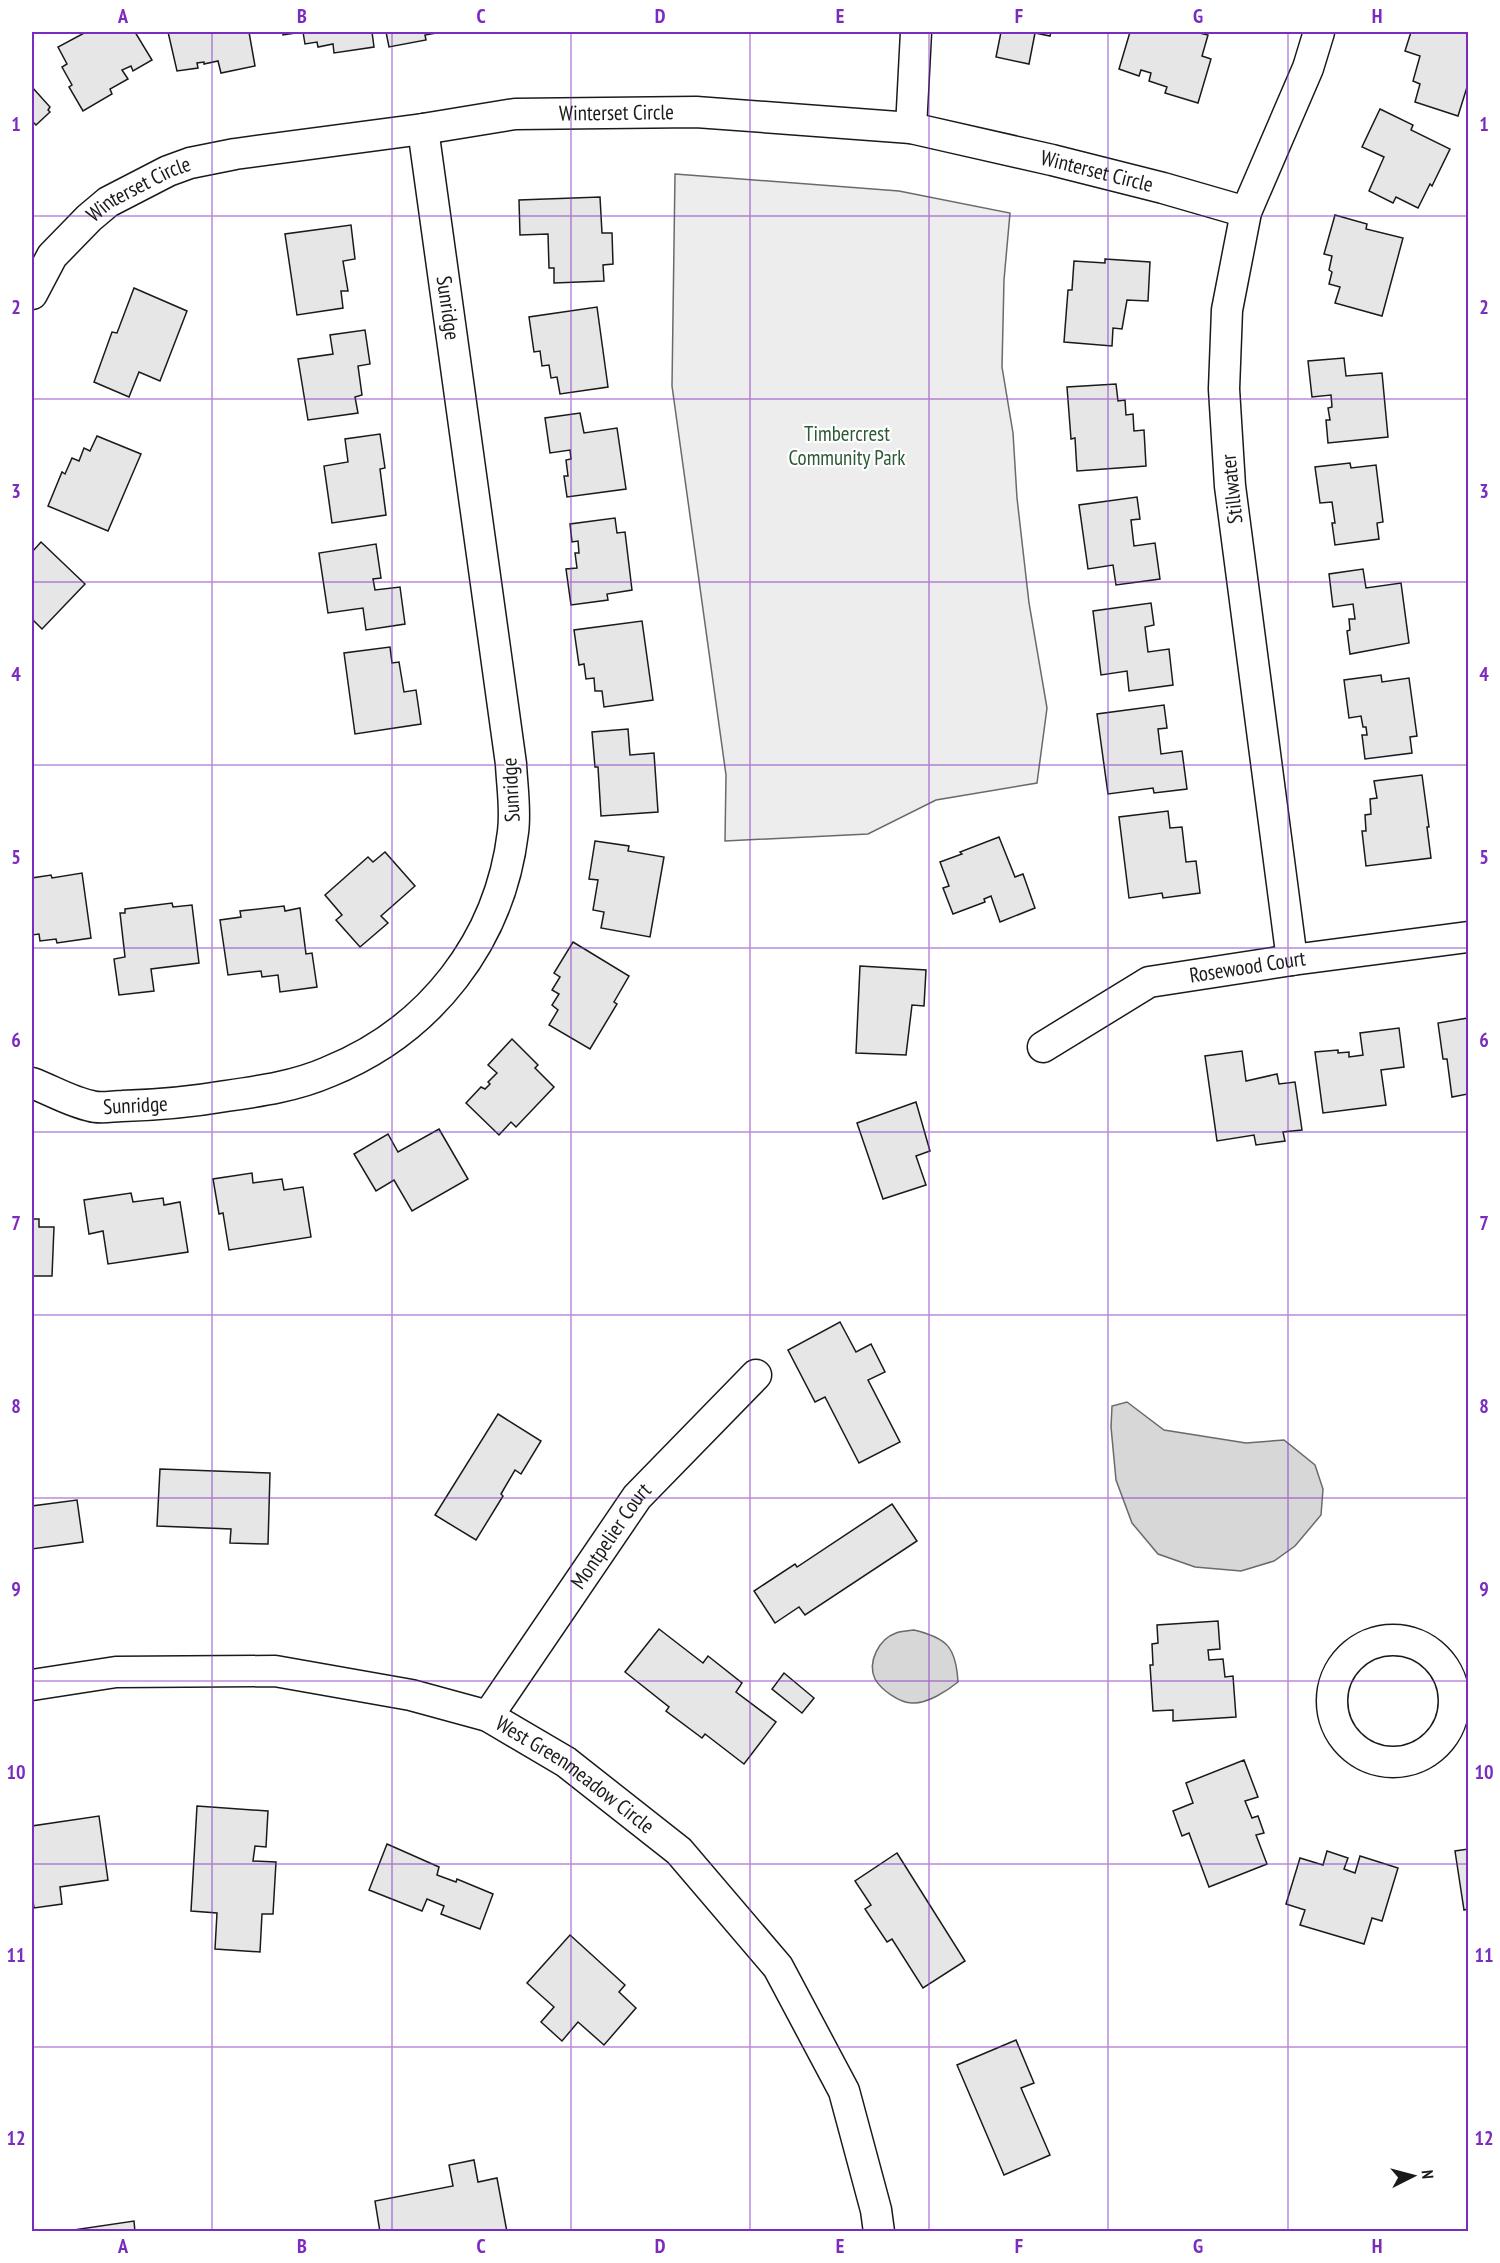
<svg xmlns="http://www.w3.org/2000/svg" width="1500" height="2263" font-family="'PT Sans Narrow',sans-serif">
  <rect width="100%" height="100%" fill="#fff"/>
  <polygon fill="#ededed" stroke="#6a6a6a" stroke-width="1.5" points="675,174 899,191 1010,213 1004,280 1002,367 1013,433 1017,498 1029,603 1047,708 1037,783 936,800 868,834 725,841 726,775 672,386"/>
  <g fill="#d7d7d7" stroke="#6a6a6a" stroke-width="1.5">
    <polygon points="1127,1402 1164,1430 1246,1443 1284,1440 1315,1465 1323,1489 1321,1515 1295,1546 1274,1561 1241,1571 1195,1567 1158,1554 1132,1523 1116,1480 1111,1427 1112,1406"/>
    <path d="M 914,1630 C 947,1638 956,1647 958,1682 C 947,1691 927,1704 912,1703 C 900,1703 881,1690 875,1679 C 867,1662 879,1639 896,1633 C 901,1631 908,1631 914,1630 Z"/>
  </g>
  <g fill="#e6e6e6" stroke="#1a1a1a" stroke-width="1.5">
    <polygon points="86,32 135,32 152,60 133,71 131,66 122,70 128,79 110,89 112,94 83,111 69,87 72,85 62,67 67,64 58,47"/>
    <polygon points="168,32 249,32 255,66 221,73 218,61 204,64 204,62 197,63 198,68 177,71"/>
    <polygon points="283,32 372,32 374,47 334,53 333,44 318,47 317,42 305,44 303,32 283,35"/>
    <polygon points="386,32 442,32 425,35 426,40 389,47"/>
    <polygon points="1001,32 1051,32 1050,36 1035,33 1029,64 996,57"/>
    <polygon points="1130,32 1195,32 1208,35 1202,56 1211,59 1198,103 1165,93 1167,87 1149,81 1151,73 1141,70 1139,76 1119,69"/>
    <polygon points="1411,32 1461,32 1468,34 1468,84 1458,116 1415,102 1420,84 1413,81 1420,56 1405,51"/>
    <polygon points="32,87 50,107 48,110 50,112 36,125 32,121"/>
    <polygon points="1380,109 1413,125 1411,130 1450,149 1432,186 1430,184 1418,208 1396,197 1393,203 1369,191 1384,157 1362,147"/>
    <polygon points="600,197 602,233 612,233 613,264 603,265 604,281 554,283 554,268 549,268 548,234 520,235 519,200"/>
    <polygon points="1335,215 1367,224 1366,229 1403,238 1382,316 1335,303 1340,287 1329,284 1332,272 1329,270 1332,256 1324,254"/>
    <polygon points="351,225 355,259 343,261 348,291 341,291 343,308 297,315 285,234"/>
    <polygon points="1105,259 1150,262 1148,301 1127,300 1122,329 1113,328 1112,346 1064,342 1068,290 1072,290 1074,261 1105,263"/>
    <polygon points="134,288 187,311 160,381 139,372 129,397 94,382 112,332 117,333"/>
    <polygon points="597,307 608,387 560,394 557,377 551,378 549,365 542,366 540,351 534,352 529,317"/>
    <polygon points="365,330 370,364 358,366 362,395 355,397 358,413 308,420 298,359 333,354 330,335"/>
    <polygon points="1344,358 1346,376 1382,373 1388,437 1328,443 1326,420 1330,420 1328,408 1332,407 1331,395 1312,397 1308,361"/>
    <polygon points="1116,384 1118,401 1125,400 1126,415 1133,414 1134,431 1144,430 1146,466 1077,471 1075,438 1071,439 1067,387"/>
    <polygon points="580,413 584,433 617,428 626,489 567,497 564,476 568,476 566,460 571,459 570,450 550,453 545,418"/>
    <polygon points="380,434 385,468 380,469 386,515 332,523 324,466 348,462 345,439"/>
    <polygon points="97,436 141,454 108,531 48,506 62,472 65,474 72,458 79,461 84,448 90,451"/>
    <polygon points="1350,463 1351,468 1376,465 1383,522 1377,523 1379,539 1335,545 1332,523 1335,523 1332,502 1320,503 1315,467"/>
    <polygon points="1137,497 1140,519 1131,520 1134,546 1155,543 1160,579 1116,585 1113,565 1088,569 1079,505"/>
    <polygon points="615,518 617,533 625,532 632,590 607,594 608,600 571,605 566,569 577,568 575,553 579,553 578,541 572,542 570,524"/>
    <polygon points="41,542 85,584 42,629 32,619 32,552"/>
    <polygon points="376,544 381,578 373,579 375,590 400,587 405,624 366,630 363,608 328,613 319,553"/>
    <polygon points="1363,569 1366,588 1401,583 1409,643 1350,654 1347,631 1350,630 1349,619 1355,619 1353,604 1333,607 1329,574"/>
    <polygon points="1151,603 1154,625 1145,627 1148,652 1169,649 1173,685 1129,691 1127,671 1101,675 1093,611"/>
    <polygon points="642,621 653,700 604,707 602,691 595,691 594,678 586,679 584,664 579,665 574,630"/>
    <polygon points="390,647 392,663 399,662 404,692 416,690 421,724 355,734 344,653"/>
    <polygon points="1381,675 1382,682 1409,678 1417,736 1410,737 1412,753 1365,759 1362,735 1367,735 1366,727 1363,727 1361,716 1349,718 1344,680"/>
    <polygon points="1164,705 1167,728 1158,729 1161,754 1182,751 1187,789 1154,793 1153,788 1108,794 1097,714"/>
    <polygon points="628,729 630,755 654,753 658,812 601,816 598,767 595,767 592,732"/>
    <polygon points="1422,775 1429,827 1427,827 1431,858 1366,866 1362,831 1366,831 1365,815 1371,814 1370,799 1377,798 1374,781"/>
    <polygon points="1168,811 1170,828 1182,827 1186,862 1196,861 1200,893 1163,898 1162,893 1129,898 1119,817"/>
    <polygon points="999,837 1015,877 1023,874 1035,908 1000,922 991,896 984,899 985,902 953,914 943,888 949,886 940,862 962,854 960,852"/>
    <polygon points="595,841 629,846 628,851 664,857 650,937 601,928 604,912 593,910 598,880 589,879"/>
    <polygon points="385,852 415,886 381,916 388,923 360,947 336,920 342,915 325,895 368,857 373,862"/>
    <polygon points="82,873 91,938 57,943 56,939 40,941 39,934 32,935 32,878 51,875 52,878"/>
    <polygon points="172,903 173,907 192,905 199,963 151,969 154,991 119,995 114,959 125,957 120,913 125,913 125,909"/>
    <polygon points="284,906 285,911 300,908 306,954 312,953 317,987 280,992 278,975 262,977 261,971 228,975 220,920 241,917 240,911"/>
    <polygon points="573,942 629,976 614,1002 617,1004 590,1049 549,1025 558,1010 552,1005 559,994 552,990 560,977 554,973"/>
    <polygon points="860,966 926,970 924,1006 912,1005 906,1055 856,1053"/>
    <polygon points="1468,1018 1468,1094 1452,1097 1447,1059 1443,1059 1438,1023"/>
    <polygon points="1399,1028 1404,1067 1381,1070 1386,1105 1323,1113 1315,1052 1338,1050 1338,1053 1349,1052 1349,1057 1363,1055 1360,1033"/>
    <polygon points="512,1039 538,1065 535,1068 554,1087 516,1127 511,1122 499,1135 466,1103 481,1087 485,1089 490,1084 488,1082 497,1073 488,1065"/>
    <polygon points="1242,1051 1246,1081 1277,1074 1279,1084 1295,1082 1302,1130 1283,1132 1285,1141 1256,1145 1254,1135 1217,1141 1205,1056"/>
    <polygon points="916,1102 930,1151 916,1156 926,1185 883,1199 857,1123"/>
    <polygon points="439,1129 468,1179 412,1211 394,1180 376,1191 354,1154 388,1134 398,1152"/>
    <polygon points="252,1173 253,1183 282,1179 284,1190 303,1187 311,1237 229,1250 223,1213 219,1214 213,1179"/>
    <polygon points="131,1193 133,1202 163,1198 164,1205 180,1202 188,1252 108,1264 103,1231 89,1234 84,1200"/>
    <polygon points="32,1219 39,1219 39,1227 54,1227 52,1276 32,1276"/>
    <polygon points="840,1322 856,1352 871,1344 885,1372 868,1380 900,1442 859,1463 825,1397 815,1402 788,1350"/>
    <polygon points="498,1414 541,1441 521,1474 515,1470 501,1494 503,1496 476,1540 435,1515"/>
    <polygon points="160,1469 270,1473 268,1544 230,1543 231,1529 157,1526"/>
    <polygon points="77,1500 83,1542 32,1549 32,1506"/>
    <polygon points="892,1504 917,1541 805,1615 799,1607 775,1623 754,1591 795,1564 797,1567"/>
    <polygon points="1218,1621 1220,1649 1208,1650 1209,1660 1223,1659 1225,1677 1233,1676 1236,1717 1173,1721 1173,1710 1153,1711 1150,1665 1153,1665 1152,1644 1158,1643 1157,1625"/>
    <polygon points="659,1629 703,1663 708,1656 742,1683 736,1692 776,1722 744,1764 705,1734 702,1738 666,1711 669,1707 625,1672"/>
    <polygon points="784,1673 814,1698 802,1713 772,1689"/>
    <polygon points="1244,1760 1258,1797 1245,1801 1252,1818 1258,1816 1264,1833 1256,1835 1267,1864 1209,1887 1189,1833 1182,1836 1173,1811 1193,1803 1186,1783"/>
    <polygon points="197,1806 268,1811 266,1847 255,1846 253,1861 276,1862 273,1914 262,1914 260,1952 215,1949 217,1913 191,1911"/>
    <polygon points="99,1816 108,1880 60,1887 62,1904 34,1908 33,1901 32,1901 32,1826"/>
    <polygon points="387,1844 439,1867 437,1875 456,1882 457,1879 493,1894 480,1929 441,1914 444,1906 427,1899 422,1911 369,1890"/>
    <polygon points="1468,1849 1468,1909 1464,1910 1455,1851"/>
    <polygon points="1327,1851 1348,1858 1344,1869 1355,1873 1360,1856 1398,1868 1382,1921 1372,1918 1364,1944 1300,1925 1305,1910 1286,1904 1300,1858 1323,1865"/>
    <polygon points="897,1853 965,1961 923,1988 892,1939 887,1942 865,1909 871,1905 855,1881"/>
    <polygon points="570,1935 625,1985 619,1992 636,2008 604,2045 578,2022 562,2041 541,2022 554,2007 527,1983"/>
    <polygon points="1016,2040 1034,2083 1021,2088 1050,2155 1004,2175 957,2065"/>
    <polygon points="474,2160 478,2182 497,2178 507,2232 380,2232 375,2201 453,2186 449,2165"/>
    <polygon points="134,2221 135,2232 60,2232"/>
  </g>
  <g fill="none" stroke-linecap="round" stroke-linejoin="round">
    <defs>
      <g id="street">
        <polyline points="911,128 916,32"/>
        <path id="s1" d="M 32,294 L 52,256 L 89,218 L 108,202 L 168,171 L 190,163 L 235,154 L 423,129 L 515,114 L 696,112 L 911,128 L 1052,160 L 1163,188 L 1246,212"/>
        <polyline points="1292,960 1230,486 1224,389 1227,310 1246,212 1308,68 1319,32"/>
        <path id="s2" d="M 1043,1047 L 1149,982 L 1292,960 L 1468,937"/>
        <path id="s3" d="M 32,1083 C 51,1090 71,1102 91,1106 C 100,1109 113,1106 122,1106 C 158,1105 191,1102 226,1096 C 261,1091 296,1086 328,1072 C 430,1031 500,941 513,832 C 516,810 512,786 511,764 L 423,129"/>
        <circle cx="1393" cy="1701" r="61"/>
        <path id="s4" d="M 32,1685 L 116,1672 L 275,1671 L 411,1695 L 488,1716 L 566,1762 L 679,1851 L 778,1967 L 844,2091 L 876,2210 L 879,2232"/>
        <path id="s5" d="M 488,1716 L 637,1497 L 756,1375"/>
      </g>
    </defs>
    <use href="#street" stroke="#1a1a1a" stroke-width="33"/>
    <use href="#street" stroke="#fff" stroke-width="30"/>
  </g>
  <path fill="none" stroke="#7b2cbf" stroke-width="1.5" stroke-opacity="0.55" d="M 212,32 L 212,2232M 392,32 L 392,2232M 571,32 L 571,2232M 750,32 L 750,2232M 929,32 L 929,2232M 1108,32 L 1108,2232M 1288,32 L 1288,2232M 32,216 L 1468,216M 32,399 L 1468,399M 32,582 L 1468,582M 32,765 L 1468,765M 32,948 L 1468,948M 32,1132 L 1468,1132M 32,1315 L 1468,1315M 32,1498 L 1468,1498M 32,1681 L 1468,1681M 32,1864 L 1468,1864M 32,2047 L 1468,2047"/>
  <g text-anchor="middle" stroke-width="4.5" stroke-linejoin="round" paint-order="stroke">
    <g font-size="21" fill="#1a1a1a" stroke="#fff">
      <text dy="7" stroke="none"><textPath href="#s1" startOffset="642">Winterset Circle</textPath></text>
      <text dy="7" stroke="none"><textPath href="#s1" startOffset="1128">Winterset Circle</textPath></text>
      <text dy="7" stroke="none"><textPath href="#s1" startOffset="154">Winterset Circle</textPath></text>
      <text transform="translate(448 308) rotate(82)" y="7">Sunridge</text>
      <text transform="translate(1232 489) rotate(-96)" y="7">Stillwater</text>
      <text transform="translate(511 790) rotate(-93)" y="7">Sunridge</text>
      <text dy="7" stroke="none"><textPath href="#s2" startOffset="224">Rosewood Court</textPath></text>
      <text dy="7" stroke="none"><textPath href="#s3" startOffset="108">Sunridge</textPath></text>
      <text dy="7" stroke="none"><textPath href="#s5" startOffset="218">Montpelier Court</textPath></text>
      <text dy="7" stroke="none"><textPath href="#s4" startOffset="567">West Greenmeadow Circle</textPath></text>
    </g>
    <g font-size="21" fill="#2b5a34" stroke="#fff">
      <text x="847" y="441">Timbercrest<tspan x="847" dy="24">Community Park</tspan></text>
    </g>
  </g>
  <rect width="1500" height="2263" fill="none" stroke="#ffffff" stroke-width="66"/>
  <g transform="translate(1413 2176) rotate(84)" stroke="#ffffff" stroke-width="4.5" paint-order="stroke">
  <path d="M0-4.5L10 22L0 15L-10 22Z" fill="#1a1a1a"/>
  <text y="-9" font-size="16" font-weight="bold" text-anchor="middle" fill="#1a1a1a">N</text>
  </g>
  <rect x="33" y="33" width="1434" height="2197" fill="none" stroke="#7b2cbf" stroke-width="2"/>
  <g font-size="20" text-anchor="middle" font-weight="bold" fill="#7b2cbf">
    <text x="123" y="23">A</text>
    <text x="302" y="23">B</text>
    <text x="481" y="23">C</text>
    <text x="660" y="23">D</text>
    <text x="840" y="23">E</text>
    <text x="1019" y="23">F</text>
    <text x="1198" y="23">G</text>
    <text x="1377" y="23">H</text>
    <text x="16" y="131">1</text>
    <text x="1484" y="131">1</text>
    <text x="16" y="314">2</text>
    <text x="1484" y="314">2</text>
    <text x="16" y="498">3</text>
    <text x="1484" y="498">3</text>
    <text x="16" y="681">4</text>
    <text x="1484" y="681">4</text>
    <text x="16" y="864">5</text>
    <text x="1484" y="864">5</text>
    <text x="16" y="1047">6</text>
    <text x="1484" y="1047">6</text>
    <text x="16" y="1230">7</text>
    <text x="1484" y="1230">7</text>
    <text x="16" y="1413">8</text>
    <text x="1484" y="1413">8</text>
    <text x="16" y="1596">9</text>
    <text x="1484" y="1596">9</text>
    <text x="16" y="1779">10</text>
    <text x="1484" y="1779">10</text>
    <text x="16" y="1962">11</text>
    <text x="1484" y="1962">11</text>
    <text x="16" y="2145">12</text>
    <text x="1484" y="2145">12</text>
    <text x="123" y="2253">A</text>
    <text x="302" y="2253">B</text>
    <text x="481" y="2253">C</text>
    <text x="660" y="2253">D</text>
    <text x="840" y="2253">E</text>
    <text x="1019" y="2253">F</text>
    <text x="1198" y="2253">G</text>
    <text x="1377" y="2253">H</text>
  </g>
</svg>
